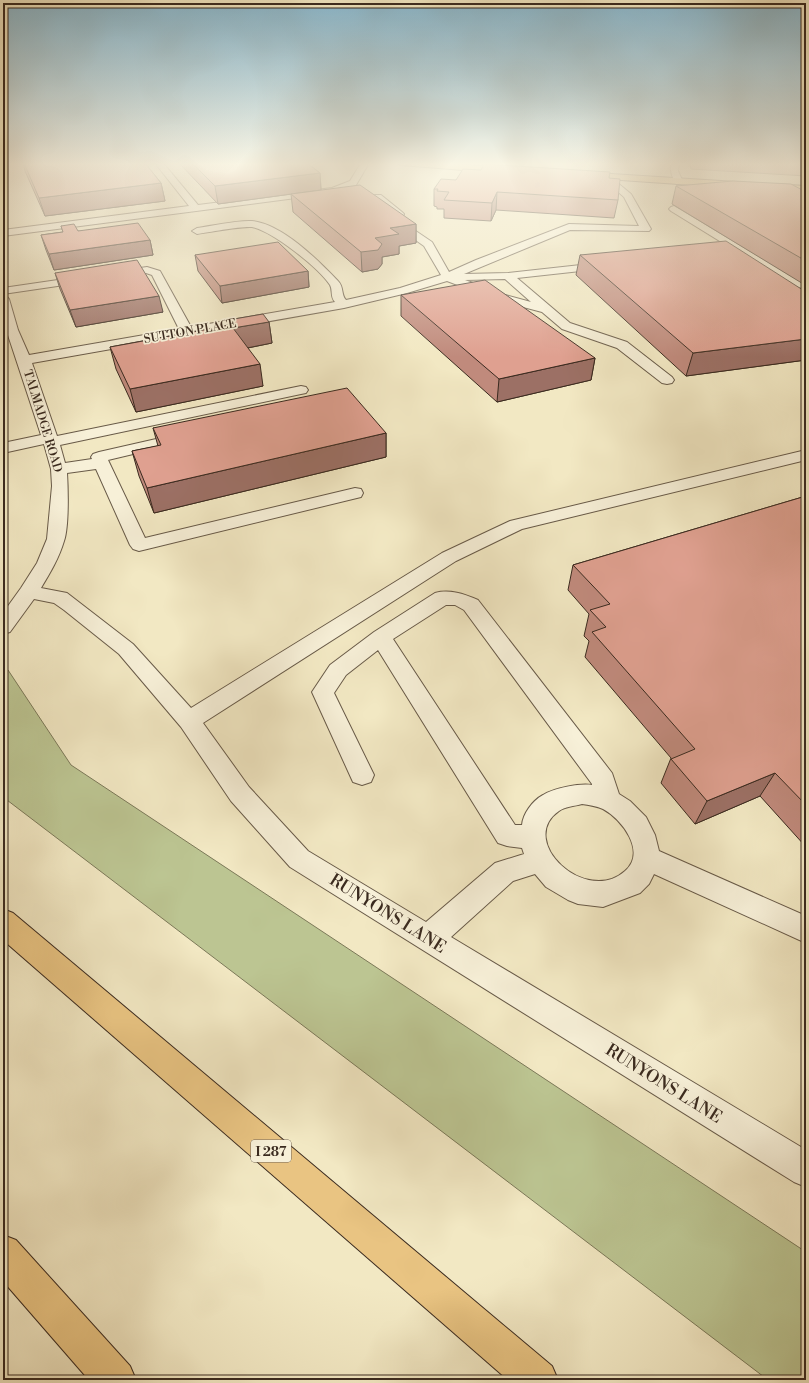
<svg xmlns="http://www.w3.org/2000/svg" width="809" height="1383" font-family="'Libre Bodoni',serif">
  <rect width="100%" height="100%" fill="#f2e8c3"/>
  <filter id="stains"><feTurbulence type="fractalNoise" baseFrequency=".005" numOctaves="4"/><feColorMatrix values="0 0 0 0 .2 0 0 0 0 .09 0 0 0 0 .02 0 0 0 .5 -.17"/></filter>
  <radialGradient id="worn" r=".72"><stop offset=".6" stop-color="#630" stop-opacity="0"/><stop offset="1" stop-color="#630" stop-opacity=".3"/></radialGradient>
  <polygon fill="#bcc592" stroke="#7b7858" points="8,670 71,765 806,1252 806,1380 768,1380 3,797 3,677"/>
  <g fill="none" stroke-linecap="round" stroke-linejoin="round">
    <defs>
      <g id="minor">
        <polygon points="155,163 163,163 198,205 332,188 350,181 361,163 369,163 356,185 334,193 3,236 3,230 189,206"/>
        <path d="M 671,163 L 679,163 L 678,171 L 683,182 L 682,184 L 676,184 C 672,177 670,171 671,163 Z"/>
        <path d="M 605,174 L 608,175 L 631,194 L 651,229 L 649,231 L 570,230 L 464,274 L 508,273 L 608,262 L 612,263 L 613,265 L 612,267 L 608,268 L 517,278 L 570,323 L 627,342 L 672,377 L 674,380 L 672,383 L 667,384 L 662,383 L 617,348 L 562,329 L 542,312 L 497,300 L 447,281 L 407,293 L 344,308 L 32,363 L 57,436 L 301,386 L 306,387 L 308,390 L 306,393 L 301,394 L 60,445 L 65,463 L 92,459 L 91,457 L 93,454 L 99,452 L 187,432 L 192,434 L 195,437 L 192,440 L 108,460 L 145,538 L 355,488 L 361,489 L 363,493 L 361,497 L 139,551 L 133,549 L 130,545 L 96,469 L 67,473 C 68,488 69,527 64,541 C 59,558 50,573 41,588 L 67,593 L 133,644 L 191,708 L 442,553 L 510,521 L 806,450 L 806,460 L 522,529 L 456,561 L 203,723 L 249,787 L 308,851 L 426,922 L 495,863 L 524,854 L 522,848 L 507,846 L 498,843 L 378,650 L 346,675 L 334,693 L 374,775 L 371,782 L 362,785 L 353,782 L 312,692 L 330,665 L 374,632 L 435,593 C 450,589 464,594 478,600 L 612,773 L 619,794 L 630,801 L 646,817 L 655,835 L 659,851 L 806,916 L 806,943 L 654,874 L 649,884 L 640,893 L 603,907 L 578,904 L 568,900 L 546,887 L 535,874 L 513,881 L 451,937 L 806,1150 L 806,1187 L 794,1182 L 290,867 L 231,801 L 181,727 L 119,654 L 64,610 L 54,603 L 34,599 L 10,632 L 3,634 L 3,613 L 21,588 L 37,563 L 47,539 L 52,486 L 51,469 L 44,444 L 3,453 L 3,443 L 41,435 L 3,320 L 3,295 L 7,297 L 9,299 L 18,330 L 29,355 L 179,329 L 152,275 L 146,273 L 3,294 L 3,288 L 147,267 L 160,271 L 191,327 L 335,302 C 330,297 333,290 330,285 C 318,267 272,231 252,227 C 242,226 209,232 197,234 L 192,231 L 197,228 C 211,226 239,220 252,221 C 282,224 318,260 338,281 C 344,287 341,295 346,300 L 400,288 L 441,275 L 424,246 L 393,224 L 391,222 L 394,215 L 375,199 L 373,197 L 375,195 L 381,195 L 402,212 L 404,214 L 401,221 L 432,242 L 449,272 L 476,260 L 569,224 L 639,226 L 624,197 L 601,177 ZM 505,279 L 531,302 L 505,295 L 465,280 ZM 446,605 L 455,605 L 464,610 L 592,784 L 592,785 C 580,783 554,788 543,795 C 532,801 523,814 522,825 L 515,825 L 393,639 ZM 582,804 C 589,805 596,806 603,809 C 622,819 647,852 625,871 C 586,906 516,841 559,811 C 564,807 575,806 582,804 Z"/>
        <polygon points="674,206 799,281 806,282 806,289 791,285 671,211 669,209 671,207"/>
      </g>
      <g id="major">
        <polygon points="397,163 438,163 512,168 516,171 512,174 401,165"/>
        <polygon points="580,172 737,182 741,185 737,188 577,177 576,175 577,173"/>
        <polygon points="772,184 806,186 806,192 769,189 768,187"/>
      </g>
      <g id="highway">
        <polygon points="3,909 13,913 552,1366 558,1380 508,1380 3,940"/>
        <polygon points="3,1235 16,1240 130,1366 136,1380 89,1380 3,1281"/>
      </g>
    </defs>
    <use href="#minor" stroke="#685a48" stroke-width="2"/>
    <use href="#major" stroke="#3a2a1f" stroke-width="2"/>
    <use href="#highway" stroke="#3a2a1f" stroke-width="2"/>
    <use href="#minor" fill="#f7f0d8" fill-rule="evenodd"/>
    <use href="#major" fill="#e9c482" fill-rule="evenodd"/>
    <use href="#highway" fill="#e9c482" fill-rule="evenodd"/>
  </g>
  <g fill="#c08a7c" stroke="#3a2a1f">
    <polygon points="23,163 145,163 161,183 165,201 45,216 25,171"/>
    <polygon points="179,163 307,163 320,173 321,190 218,204"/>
    <polygon points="690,163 806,163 806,176 691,169"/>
    <polygon points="609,178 618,200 614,218 496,210 491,221 444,218 444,209 437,209 437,207 434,206 434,189 456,180"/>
    <polygon points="676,186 806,192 806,285 805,285 672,204"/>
    <polygon points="291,194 416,224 416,243 399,246 399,254 382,257 382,264 378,269 362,272 293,212"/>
    <polygon points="61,226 78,231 150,240 153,255 54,270 46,250 41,235 63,232"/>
    <polygon points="195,255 308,271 309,287 222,303 198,271"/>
    <polygon points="580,255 806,292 806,360 686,376 576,275"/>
    <polygon points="55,273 163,312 76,327 60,289"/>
    <polygon points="401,295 595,358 591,380 497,402 401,316"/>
    <polygon points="228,320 269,322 272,343 248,348 263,386 136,412 116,369 110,347 228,325"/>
    <polygon points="153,428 386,433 386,457 154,513 139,476 132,451 158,446"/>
    <polygon points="806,496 806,847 760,796 695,824 661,783 671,758 585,657 589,641 584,636 589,614 568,590 573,565"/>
  </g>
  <g fill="#9c7065" stroke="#3a2a1f">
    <polygon points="320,173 321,190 218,204 215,186"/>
    <polygon points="161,183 165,201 45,216 39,198"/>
    <polygon points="497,192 496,210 491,221 492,203"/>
    <polygon points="416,224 416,243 399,246 399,254 382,257 382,264 378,269 362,272 361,252 375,238 390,228"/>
    <polygon points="150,240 153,255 54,270 49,254"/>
    <polygon points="308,271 309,287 222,303 220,286"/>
    <polygon points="159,296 163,312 76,327 70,310"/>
    <polygon points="269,322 272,343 237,350 233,328"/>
    <polygon points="806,339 806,360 686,376 693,353"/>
    <polygon points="595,358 591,380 497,402 499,379"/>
    <polygon points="260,364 263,386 136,412 130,389"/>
    <polygon points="386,433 386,457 154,513 147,488"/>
    <polygon points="775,773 760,796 695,824 707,801"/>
  </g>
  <g fill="#dfa090" stroke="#3a2a1f">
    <polygon points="24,163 145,163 161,183 39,198"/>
    <polygon points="192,163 307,163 320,173 215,186"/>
    <polygon points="484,164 610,172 609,178 620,179 618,200 497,192 492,203 444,200 449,192 437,191 438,189 434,189 441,179 456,180 463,169 481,170"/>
    <polygon points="733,181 791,184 806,192 806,261 676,186"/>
    <polygon points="360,185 416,224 390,228 399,234 375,238 382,244 378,250 361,252 291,194"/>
    <polygon points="138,223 150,240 49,254 41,235 63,232 61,226 74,224 78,231"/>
    <polygon points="726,241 806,292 806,339 693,353 580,255"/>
    <polygon points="278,242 308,271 220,286 195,255"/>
    <polygon points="137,260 159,296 70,310 55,273"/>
    <polygon points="485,280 595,358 499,379 401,295"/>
    <polygon points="263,314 269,322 233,328 260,364 130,389 110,347 231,325 228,320"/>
    <polygon points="347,388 386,433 147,488 132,451 161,445 153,428"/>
    <polygon points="806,496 806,805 775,773 707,801 671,759 695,749 592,632 606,627 590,610 610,604 573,565"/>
  </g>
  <linearGradient id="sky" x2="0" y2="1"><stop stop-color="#89b9d0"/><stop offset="0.46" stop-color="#f9f5e4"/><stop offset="1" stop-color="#f9f5e4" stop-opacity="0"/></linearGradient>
  <rect width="809" height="357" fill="url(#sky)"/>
  <g text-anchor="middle" stroke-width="3.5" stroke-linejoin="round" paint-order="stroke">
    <g font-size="12" fill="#3a2a1f" stroke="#f7f0d8">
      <text transform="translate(190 331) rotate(-10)" y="4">SUTTON PLACE</text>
      <text transform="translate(43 421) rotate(73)" y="4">TALMADGE ROAD</text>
    </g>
    <rect fill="#f7f0d8" stroke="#736556" stroke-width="1" x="251" y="1140" width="40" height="22" rx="3"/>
    <g font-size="13" font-weight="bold" fill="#3a2a1f">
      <text x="271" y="1156">I 287</text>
    </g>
    <g font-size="17" fill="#3a2a1f" stroke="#f7f0d8">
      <text transform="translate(388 913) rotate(32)" y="6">RUNYONS LANE</text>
      <text transform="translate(664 1083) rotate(32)" y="6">RUNYONS LANE</text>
    </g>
  </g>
  <rect width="809" height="1383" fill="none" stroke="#f2e8c3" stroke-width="16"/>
  <rect x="4" y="4" width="801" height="1375" fill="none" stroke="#3a2a1f" stroke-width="2"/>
  <rect x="8" y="8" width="793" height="1367" fill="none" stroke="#3a2a1f"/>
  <rect width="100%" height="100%" filter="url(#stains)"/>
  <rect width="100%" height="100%" fill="url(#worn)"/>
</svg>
